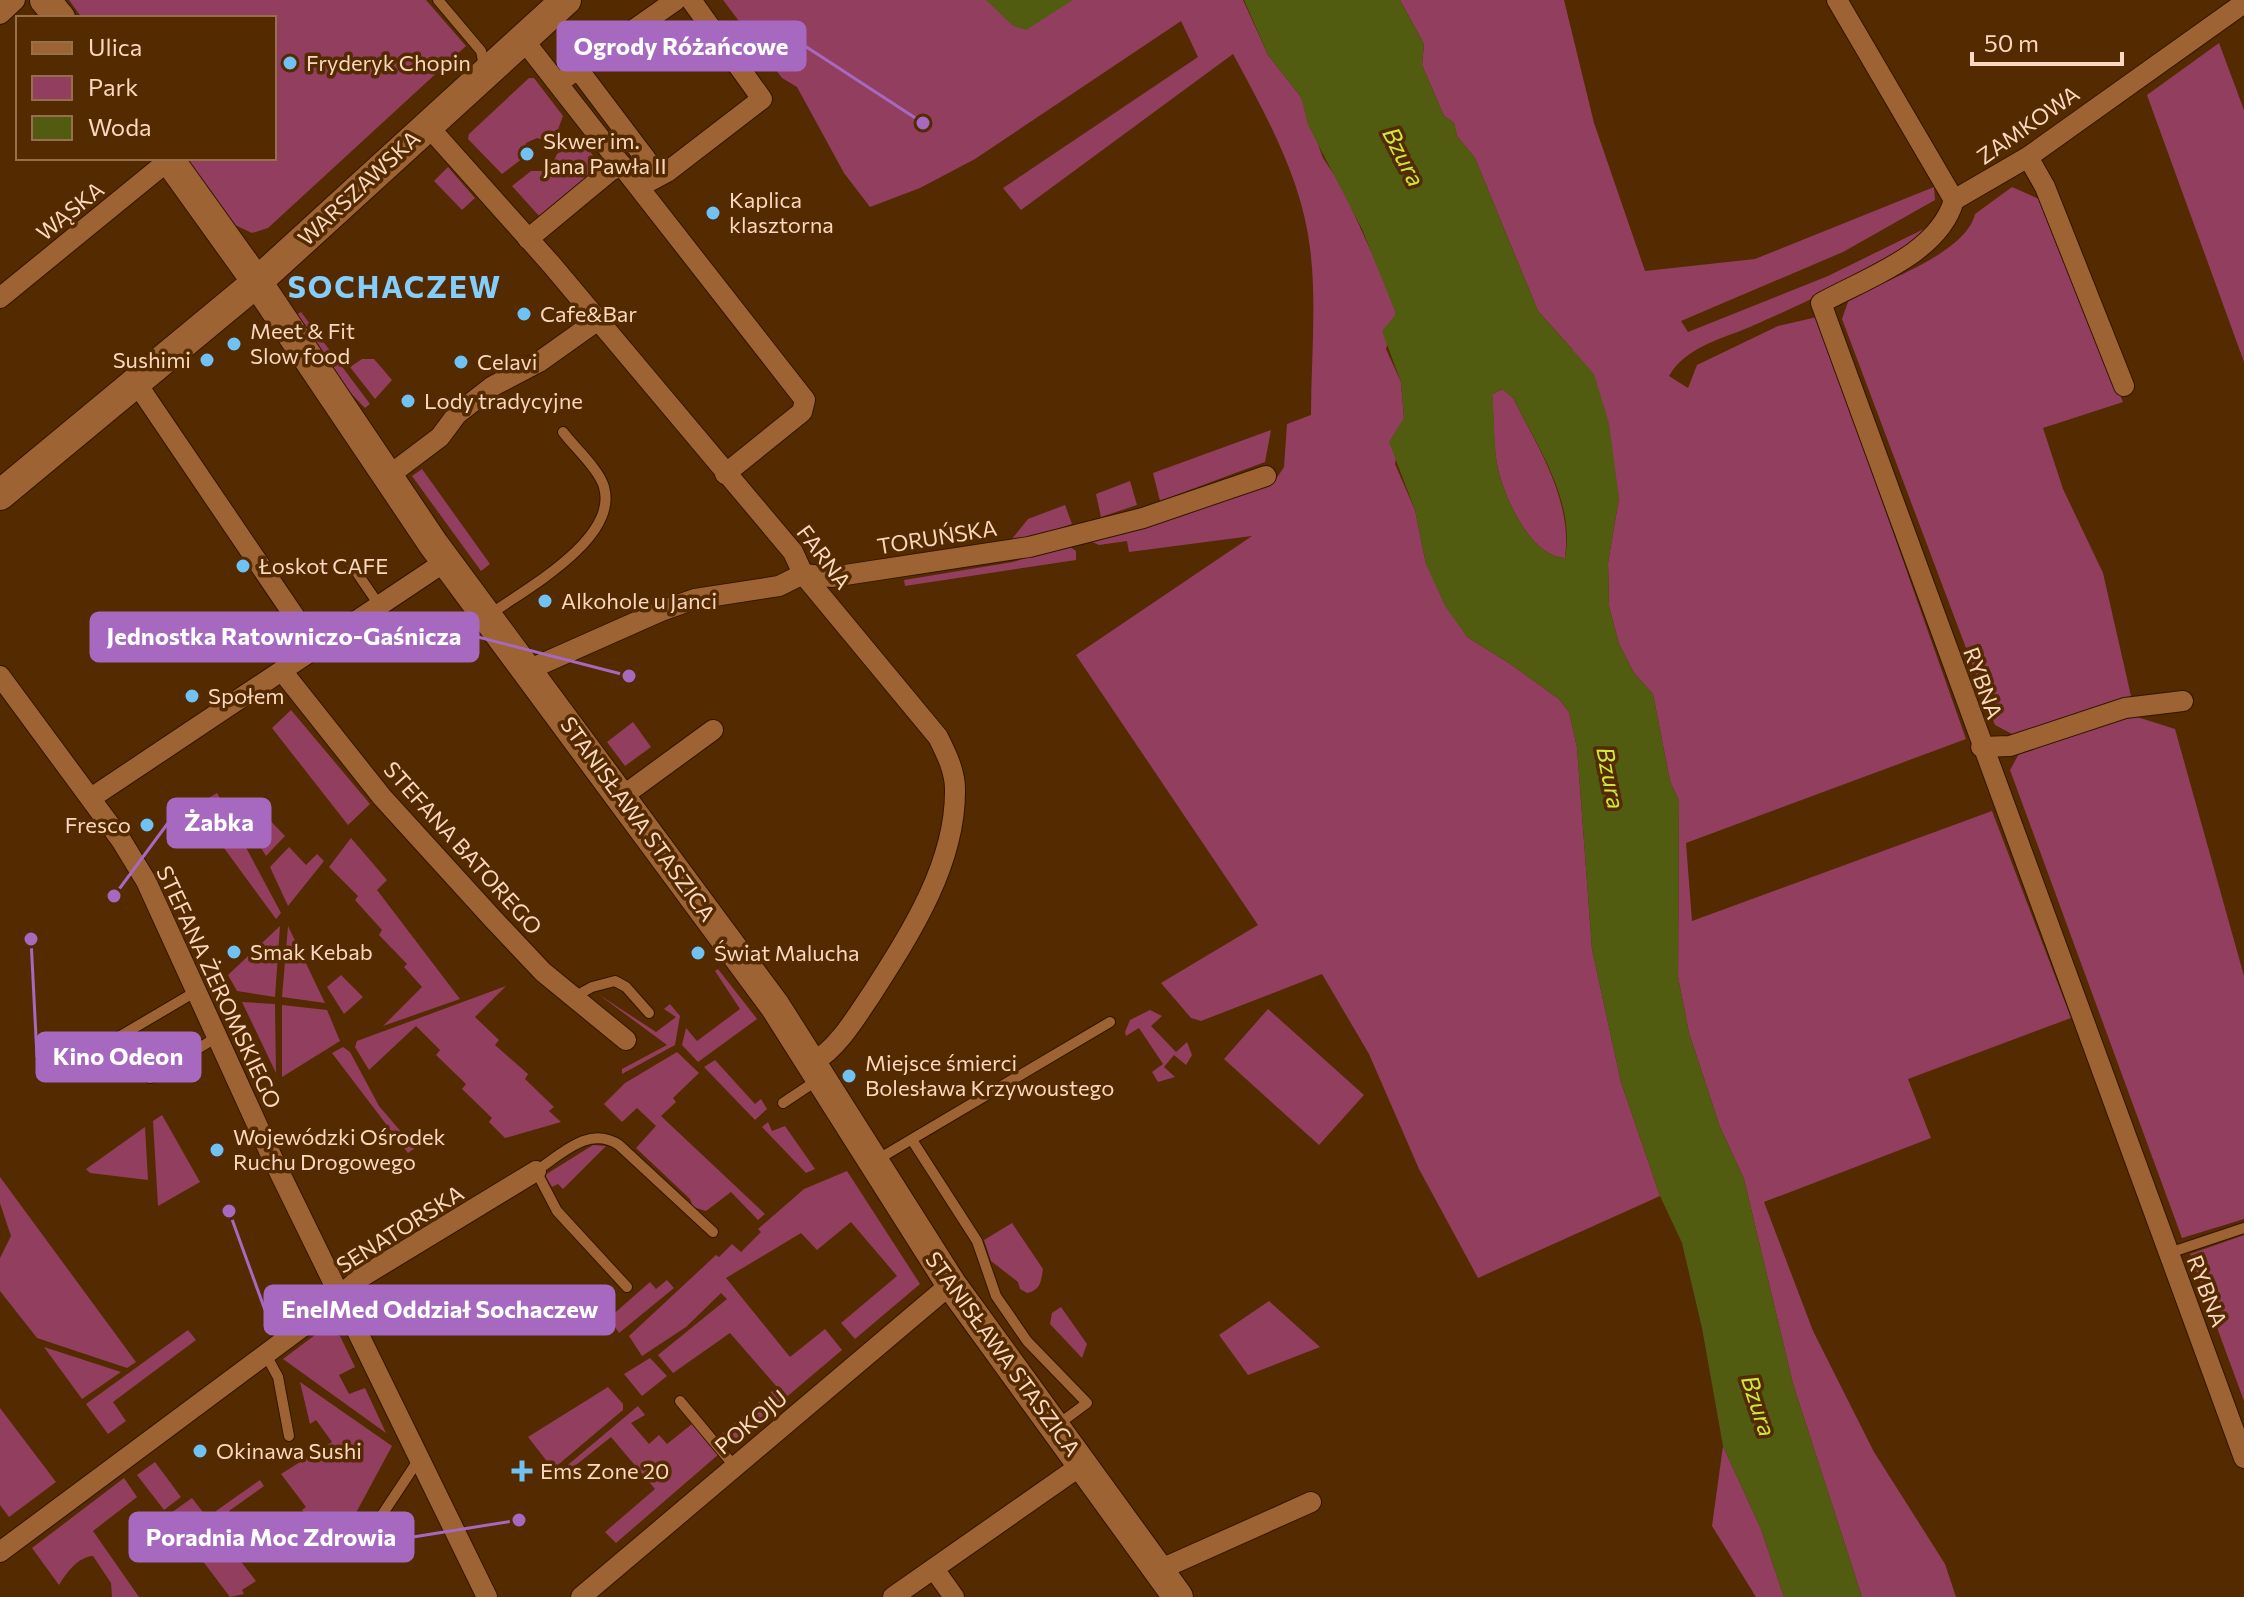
<svg xmlns="http://www.w3.org/2000/svg" width="2244" height="1597" font-family="Commissioner,sans-serif">
  <rect width="100%" height="100%" fill="#542a00"/>
  <g fill="#923e5f">
    <polygon points="69,0 426,0 466,46 268,228 252,233 235,225 186,158 274,158 274,18 82,18"/>
    <path d="M 723,0 L 1243,0 L 1268,55 L 1301,97 L 1323,158 L 1341,185 L 1388,289 L 1396,314 L 1386,349 L 1401,382 L 1404,418 L 1395,464 L 1415,510 L 1426,564 L 1467,637 L 1512,665 L 1559,699 L 1569,712 L 1577,747 L 1592,949 L 1621,1082 L 1660,1196 L 1478,1278 L 1419,1169 L 1369,1054 L 1322,974 L 1201,1021 L 1191,1018 L 1161,983 L 1258,925 L 1076,655 L 1252,536 L 1129,552 L 1127,541 L 1099,545 L 1090,541 L 1276,479 L 1284,467 L 1287,424 L 1311,415 C 1311,361 1317,302 1310,248 C 1302,179 1266,115 1233,54 L 1021,210 L 1003,188 L 1198,57 L 1181,21 L 975,159 L 920,188 L 870,207 L 844,173 L 797,87 L 782,78 Z"/>
    <path d="M 1400,0 L 1564,0 L 1594,123 L 1645,271 L 1755,259 L 1934,187 L 1935,200 L 1843,252 L 1681,321 L 1688,332 L 1828,276 L 1930,226 C 1909,256 1789,310 1750,327 C 1719,340 1686,347 1669,376 L 1688,388 L 1697,365 L 1778,326 L 1817,317 L 1966,739 L 1686,843 L 1692,921 L 1992,811 L 2071,1018 L 1908,1079 L 1931,1138 L 1764,1202 L 1813,1331 L 1874,1452 L 1945,1564 L 1956,1597 L 1862,1597 L 1793,1384 L 1744,1179 L 1720,1127 L 1689,1033 L 1678,977 L 1679,801 L 1670,781 L 1653,694 L 1634,673 L 1619,644 L 1609,606 L 1608,563 L 1619,498 L 1612,466 L 1572,349 L 1538,311 L 1475,158 L 1457,136 L 1454,123 L 1444,116 L 1422,65 L 1424,44 Z"/>
    <polygon points="2219,43 2244,110 2244,362 2147,95"/>
    <polygon points="529,78 534,78 563,116 557,132 547,141 537,138 526,143 523,158 502,174 468,139 469,134"/>
    <polygon points="583,143 600,164 600,170 540,217 512,186 531,171 549,171 557,154 567,146"/>
    <polygon points="448,167 475,198 462,210 434,181"/>
    <path d="M 2012,187 L 2039,199 L 2123,402 L 2043,428 L 2063,489 L 2103,573 L 2131,696 L 2014,735 L 1995,725 L 1842,319 L 1849,299 C 1884,281 1966,253 1975,214 Z"/>
    <polygon points="301,312 370,404 365,408 340,382 294,316"/>
    <polygon points="362,359 374,359 392,380 375,399 350,367"/>
    <path d="M 1503,389 L 1513,398 C 1538,447 1573,501 1565,558 C 1531,557 1505,499 1498,469 C 1493,446 1494,418 1492,394 Z"/>
    <polygon points="1271,430 1265,462 1160,501 1153,473"/>
    <polygon points="422,469 490,564 481,571 412,476"/>
    <polygon points="1130,481 1137,505 1101,517 1096,494"/>
    <polygon points="1065,505 1072,524 1021,541 1012,539 1028,519"/>
    <polygon points="1067,545 1076,551 1076,560 905,586 904,580 1013,562"/>
    <polygon points="291,710 370,804 348,825 272,728"/>
    <polygon points="2134,716 2175,729 2244,976 2244,1219 2182,1238 2010,770 2021,750"/>
    <polygon points="633,722 651,747 625,766 607,742"/>
    <polygon points="217,793 281,913 276,919 194,807"/>
    <polygon points="263,813 285,836 266,856 250,829"/>
    <polygon points="351,838 387,880 377,890 460,999 383,1026 422,987 404,967 407,964 379,935 382,930 355,900 358,896 329,867"/>
    <polygon points="289,847 306,865 317,854 324,861 288,906 270,867"/>
    <polygon points="280,926 275,997 237,991 228,975"/>
    <polygon points="288,926 325,1003 282,997"/>
    <polygon points="718,969 757,1019 698,1062 682,1045 686,1028 697,1041 740,1009 715,971"/>
    <polygon points="341,975 363,997 344,1014 327,987"/>
    <polygon points="506,986 475,1017 499,1040 495,1045 528,1074 525,1079 554,1107 549,1111 561,1122 505,1138 489,1122 492,1118 462,1089 466,1084 436,1055 440,1050 416,1026 369,1070 355,1047 357,1041"/>
    <polygon points="598,994 656,1032 676,1017 664,1009 670,1004 680,1016 675,1045 622,1074 622,1069 667,1045"/>
    <polygon points="242,1002 275,1004 276,1073"/>
    <polygon points="282,1005 327,1010 340,1041 282,1077"/>
    <polygon points="1268,1009 1364,1095 1319,1145 1224,1059"/>
    <polygon points="1150,1010 1162,1016 1151,1026 1176,1052 1187,1042 1192,1055 1186,1065 1174,1055 1164,1067 1175,1077 1158,1082 1152,1072 1163,1064 1139,1028 1126,1036 1125,1032 1130,1020"/>
    <polygon points="343,1047 350,1052 379,1106 415,1148 408,1153 332,1053"/>
    <polygon points="677,1052 699,1073 673,1098 676,1102 661,1116 765,1214 758,1220 731,1192 706,1211 693,1207 690,1199 636,1148 656,1126 637,1108 622,1122 604,1104 625,1083"/>
    <polygon points="715,1060 755,1104 761,1099 767,1109 755,1120 704,1067"/>
    <polygon points="162,1115 200,1182 158,1206 153,1121"/>
    <polygon points="768,1122 772,1131 785,1126 815,1169 806,1173 762,1127"/>
    <polygon points="145,1127 148,1180 90,1173 86,1169"/>
    <polygon points="593,1145 606,1146 563,1189 558,1184 552,1187 545,1175"/>
    <polygon points="847,1171 920,1284 855,1339 841,1323 897,1276 851,1222 817,1250 801,1233 726,1278 790,1357 825,1329 842,1350 731,1444 722,1434 777,1387 730,1333 673,1373 658,1355 727,1299 721,1293 686,1327 642,1356 629,1336 716,1255 719,1257 732,1244 741,1252 761,1232 758,1229 804,1189"/>
    <polygon points="0,1177 136,1362 127,1368 37,1338 0,1291 0,1258 11,1236 0,1203"/>
    <path d="M 1012,1223 L 1043,1269 C 1041,1281 1041,1290 1027,1293 L 1020,1289 L 1018,1282 L 991,1261 L 984,1240 Z"/>
    <polygon points="2244,1235 2244,1401 2190,1254"/>
    <polygon points="667,1280 674,1288 619,1333 609,1318 650,1282 656,1289"/>
    <polygon points="1269,1301 1320,1347 1248,1375 1219,1335"/>
    <polygon points="1061,1307 1087,1344 1082,1358 1050,1324 1052,1313"/>
    <polygon points="323,1329 340,1336 355,1367 339,1375 349,1394 365,1388 386,1433 283,1359"/>
    <polygon points="188,1330 196,1340 113,1402 126,1421 108,1434 86,1404"/>
    <polygon points="44,1347 121,1372 82,1399"/>
    <polygon points="650,1358 667,1376 642,1396 624,1374"/>
    <polygon points="300,1382 392,1446 350,1524 325,1543 302,1510 306,1507 281,1474 332,1442 316,1420 310,1424"/>
    <polygon points="608,1387 623,1404 623,1410 553,1469 528,1437"/>
    <polygon points="638,1406 645,1415 631,1423 649,1444 659,1435 667,1444 692,1424 719,1454 616,1543 605,1532 655,1489 611,1437 561,1477 557,1474"/>
    <polygon points="0,1408 56,1482 9,1517 0,1505"/>
    <polygon points="1723,1446 1761,1529 1784,1597 1756,1597 1712,1526"/>
    <polygon points="155,1462 181,1497 164,1510 137,1475"/>
    <path d="M 124,1478 L 137,1497 L 93,1531 L 139,1597 L 112,1597 L 111,1583 L 93,1556 C 78,1557 67,1572 59,1585 L 32,1548 Z"/>
    <polygon points="260,1480 264,1486 229,1511 250,1538 240,1545 216,1511"/>
    <polygon points="192,1498 256,1581 242,1590 244,1594 230,1597 168,1515"/>
  </g>
  <g fill="#515c11" fill-rule="evenodd">
    <polygon points="986,0 1073,0 1026,30 1013,26"/>
    <path d="M 1244,0 L 1400,0 L 1424,44 L 1422,65 L 1444,116 L 1454,123 L 1457,136 L 1475,158 L 1538,311 L 1594,374 L 1609,423 L 1619,498 L 1608,563 L 1609,606 L 1619,644 L 1634,673 L 1653,694 L 1670,781 L 1679,801 L 1678,977 L 1689,1033 L 1720,1127 L 1744,1179 L 1793,1384 L 1862,1597 L 1784,1597 L 1761,1529 L 1723,1446 L 1702,1328 L 1682,1243 L 1660,1196 L 1621,1082 L 1592,949 L 1577,747 L 1569,712 L 1559,699 L 1512,665 L 1467,637 L 1445,606 L 1426,564 L 1415,510 L 1389,442 L 1404,418 L 1401,382 L 1382,331 L 1396,314 L 1362,229 L 1308,125 L 1301,97 L 1268,55 ZM 1502,389 L 1513,398 C 1537,445 1576,502 1565,558 C 1531,557 1505,499 1498,469 C 1493,446 1495,419 1492,395 Z"/>
  </g>
  <g fill="none" stroke-linecap="round" stroke-linejoin="round">
    <defs>
      <g id="lane">
        <polyline points="438,0 481,51 484,66"/>
        <polyline points="351,564 379,605"/>
        <path d="M 489,615 C 524,590 619,539 604,487 C 599,469 574,447 563,432"/>
        <polyline points="574,997 592,987 615,981 626,987 649,1013"/>
        <polyline points="53,1053 66,1062 78,1061 195,992"/>
        <polyline points="150,1078 217,1037"/>
        <polyline points="783,1103 819,1079"/>
        <polyline points="912,1140 977,1241 996,1296 1027,1341 1087,1403 1056,1426"/>
        <polyline points="875,1161 1110,1022"/>
        <polyline points="2169,1253 2244,1228"/>
        <path d="M 627,1287 L 557,1211 L 536,1171 C 562,1154 589,1125 619,1145 L 713,1232"/>
        <polyline points="266,1355 278,1377 289,1436"/>
        <polyline points="680,1401 735,1467"/>
        <polyline points="372,1530 419,1459"/>
      </g>
      <g id="street">
        <path d="M 1837,0 L 1954,200 C 1939,254 1866,278 1821,303 L 2244,1458"/>
        <polyline points="0,14 15,0"/>
        <polyline points="522,38 805,400 802,412 725,474"/>
        <polyline points="578,69 658,175"/>
        <polyline points="558,83 676,0"/>
        <path d="M 427,125 L 551,264 L 793,552 L 803,574 L 938,737 C 946,753 955,771 955,789 C 956,864 910,934 871,995 C 855,1019 837,1049 812,1063"/>
        <polyline points="2028,157 2045,187 2124,386"/>
        <polyline points="639,187 667,172 762,99 691,0"/>
        <polyline points="1954,200 2028,157 2244,3"/>
        <polyline points="528,239 610,171 622,165"/>
        <polyline points="0,298 169,160"/>
        <polyline points="135,381 316,648"/>
        <polyline points="387,477 440,437 457,414 493,386 539,362 598,320"/>
        <polyline points="528,670 661,611 695,599 779,586 803,574 832,577 1029,547 1143,518 1266,476"/>
        <polyline points="282,671 382,797 493,919 543,972 626,1040"/>
        <polyline points="0,676 121,840 146,881 270,1153 487,1597"/>
        <polyline points="1981,747 2010,746 2125,708 2183,701"/>
        <polyline points="91,798 446,561"/>
        <polyline points="620,798 713,730"/>
        <polyline points="0,1552 325,1310 360,1278 536,1171"/>
        <polyline points="934,1569 954,1597"/>
        <polyline points="1159,1570 1311,1502"/>
        <polyline points="581,1597 951,1284"/>
        <polyline points="893,1597 1083,1464"/>
      </g>
      <g id="secondary">
        <polyline points="45,0 60,18"/>
        <polyline points="168,158 257,282 434,545 775,1006 951,1284 1178,1597"/>
        <polyline points="0,495 257,282 566,0"/>
      </g>
    </defs>
    <use href="#lane" stroke="#321500" stroke-width="12"/>
    <use href="#street" stroke="#321500" stroke-width="22"/>
    <use href="#secondary" stroke="#321500" stroke-width="32"/>
    <use href="#lane" stroke="#9e6332" stroke-width="10"/>
    <use href="#street" stroke="#9e6332" stroke-width="20"/>
    <use href="#secondary" stroke="#9e6332" stroke-width="30"/>
  </g>
  <g fill="#70c1f4" stroke="#542a00" stroke-width="3">
    <circle cx="290" cy="63" r="8"/>
    <circle cx="527" cy="154" r="8"/>
    <circle cx="713" cy="213" r="8"/>
    <circle cx="524" cy="314" r="8"/>
    <circle cx="234" cy="344" r="8"/>
    <circle cx="207" cy="360" r="8"/>
    <circle cx="461" cy="362" r="8"/>
    <circle cx="408" cy="401" r="8"/>
    <circle cx="243" cy="566" r="8"/>
    <circle cx="545" cy="601" r="8"/>
    <circle cx="192" cy="696" r="8"/>
    <circle cx="147" cy="825" r="8"/>
    <circle cx="234" cy="952" r="8"/>
    <circle cx="698" cy="953" r="8"/>
    <circle cx="849" cy="1076" r="8"/>
    <circle cx="217" cy="1150" r="8"/>
    <circle cx="200" cy="1451" r="8"/>
    <path d="M518 1459h8v8h8v8h-8v8h-8v-8h-8v-8h8z"/>
  </g>
  <g text-anchor="middle" stroke-width="7" stroke-linejoin="round" paint-order="stroke">
    <g font-size="22" fill="#fad8bf" stroke="#542a00" text-anchor="start">
      <text x="306" y="71">Fryderyk Chopin</text>
      <text x="543" y="149">Skwer im.<tspan x="543" dy="25">Jana Pawła II</tspan></text>
      <text x="729" y="208">Kaplica<tspan x="729" dy="25">klasztorna</tspan></text>
      <text x="540" y="322">Cafe&amp;Bar</text>
      <text x="250" y="339">Meet &amp; Fit<tspan x="250" dy="25">Slow food</tspan></text>
      <text x="191" y="368" text-anchor="end">Sushimi</text>
      <text x="477" y="370">Celavi</text>
      <text x="424" y="409">Lody tradycyjne</text>
      <text x="259" y="574">Łoskot CAFE</text>
      <text x="561" y="609">Alkohole u Janci</text>
      <text x="208" y="704">Społem</text>
      <text x="131" y="833" text-anchor="end">Fresco</text>
      <text x="250" y="960">Smak Kebab</text>
      <text x="714" y="961">Świat Malucha</text>
      <text x="865" y="1071">Miejsce śmierci<tspan x="865" dy="25">Bolesława Krzywoustego</tspan></text>
      <text x="233" y="1145">Wojewódzki Ośrodek<tspan x="233" dy="25">Ruchu Drogowego</tspan></text>
      <text x="216" y="1459">Okinawa Sushi</text>
      <text x="540" y="1479">Ems Zone 20</text>
    </g>
    <g font-size="22" fill="#fad8bf" stroke="#542a00">
      <text transform="translate(2028 125) rotate(-35)" y="8">ZAMKOWA</text>
      <text transform="translate(359 188) rotate(-43)" y="8">WARSZAWSKA</text>
      <text transform="translate(70 211) rotate(-39)" y="8">WĄSKA</text>
      <text transform="translate(937 537) rotate(-9)" y="8">TORUŃSKA</text>
      <text transform="translate(824 557) rotate(53)" y="8">FARNA</text>
      <text transform="translate(1983 683) rotate(70)" y="8">RYBNA</text>
      <text transform="translate(638 819) rotate(54)" y="8">STANISŁAWA STASZICA</text>
      <text transform="translate(463 848) rotate(48)" y="8">STEFANA BATOREGO</text>
      <text transform="translate(219 987) rotate(65)" y="8">STEFANA ŻEROMSKIEGO</text>
      <text transform="translate(400 1229) rotate(-32)" y="8">SENATORSKA</text>
      <text transform="translate(2207 1291) rotate(69)" y="8">RYBNA</text>
      <text transform="translate(1003 1354) rotate(54)" y="8">STANISŁAWA STASZICA</text>
      <text transform="translate(751 1422) rotate(-40)" y="8">POKOJU</text>
    </g>
    <g font-size="24" font-style="italic" fill="#d0e938" stroke="#542a00">
      <text transform="translate(1403 157) rotate(63)" y="8">Bzura</text>
      <text transform="translate(1610 778) rotate(79)" y="8">Bzura</text>
      <text transform="translate(1758 1406) rotate(72)" y="8">Bzura</text>
    </g>
    <g font-size="30" font-weight="bold" letter-spacing="2" fill="#84cefd" stroke="#542a00">
      <text x="395" y="298">SOCHACZEW</text>
    </g>
  </g>
  <path fill="none" stroke="#a768bf" stroke-width="3" d="M923 123L805 46M629 676L478 637M114 896L168 823M31 939L37 1057M229 1211L265 1310M519 1520L413 1537"/>
  <g fill="#a768bf" stroke="#542a00" stroke-width="3">
    <circle cx="923" cy="123" r="8"/>
    <circle cx="629" cy="676" r="8"/>
    <circle cx="114" cy="896" r="8"/>
    <circle cx="31" cy="939" r="8"/>
    <circle cx="229" cy="1211" r="8"/>
    <circle cx="519" cy="1520" r="8"/>
  </g>
  <g fill="#a768bf" stroke="#a768bf" stroke-width="3">
    <rect x="558" y="22" width="247" height="48" rx="8"/>
    <rect x="91" y="613" width="387" height="48" rx="8"/>
    <rect x="168" y="799" width="102" height="48" rx="8"/>
    <rect x="37" y="1033" width="163" height="48" rx="8"/>
    <rect x="265" y="1286" width="349" height="48" rx="8"/>
    <rect x="130" y="1513" width="283" height="48" rx="8"/>
  </g>
  <g font-size="24" text-anchor="middle" font-weight="bold" fill="#fff">
    <text x="681" y="55">Ogrody Różańcowe</text>
    <text x="284" y="645">Jednostka Ratowniczo-Gaśnicza</text>
    <text x="219" y="831">Żabka</text>
    <text x="118" y="1065">Kino Odeon</text>
    <text x="440" y="1318">EnelMed Oddział Sochaczew</text>
    <text x="271" y="1546">Poradnia Moc Zdrowia</text>
  </g>
  <rect x="16" y="16" width="260" height="144" fill="#542a00" stroke="#96704c" stroke-width="2"/>
  <rect x="32" y="42" width="40" height="12" fill="#9e6332" stroke="#96704c" stroke-width="2"/>
  <text x="88" y="56" font-size="24" fill="#fad8bf">Ulica</text>
  <rect x="32" y="76" width="40" height="24" fill="#923e5f" stroke="#96704c" stroke-width="2"/>
  <text x="88" y="96" font-size="24" fill="#fad8bf">Park</text>
  <rect x="32" y="116" width="40" height="24" fill="#515c11" stroke="#96704c" stroke-width="2"/>
  <text x="88" y="136" font-size="24" fill="#fad8bf">Woda</text>
  <path d="M1972 52v12h150v-12" fill="none" stroke="#fad8bf" stroke-width="4"/>
  <text x="1984" y="52" font-size="24" fill="#fad8bf" stroke="#542a00" stroke-width="6" paint-order="stroke">50 m</text>
</svg>
